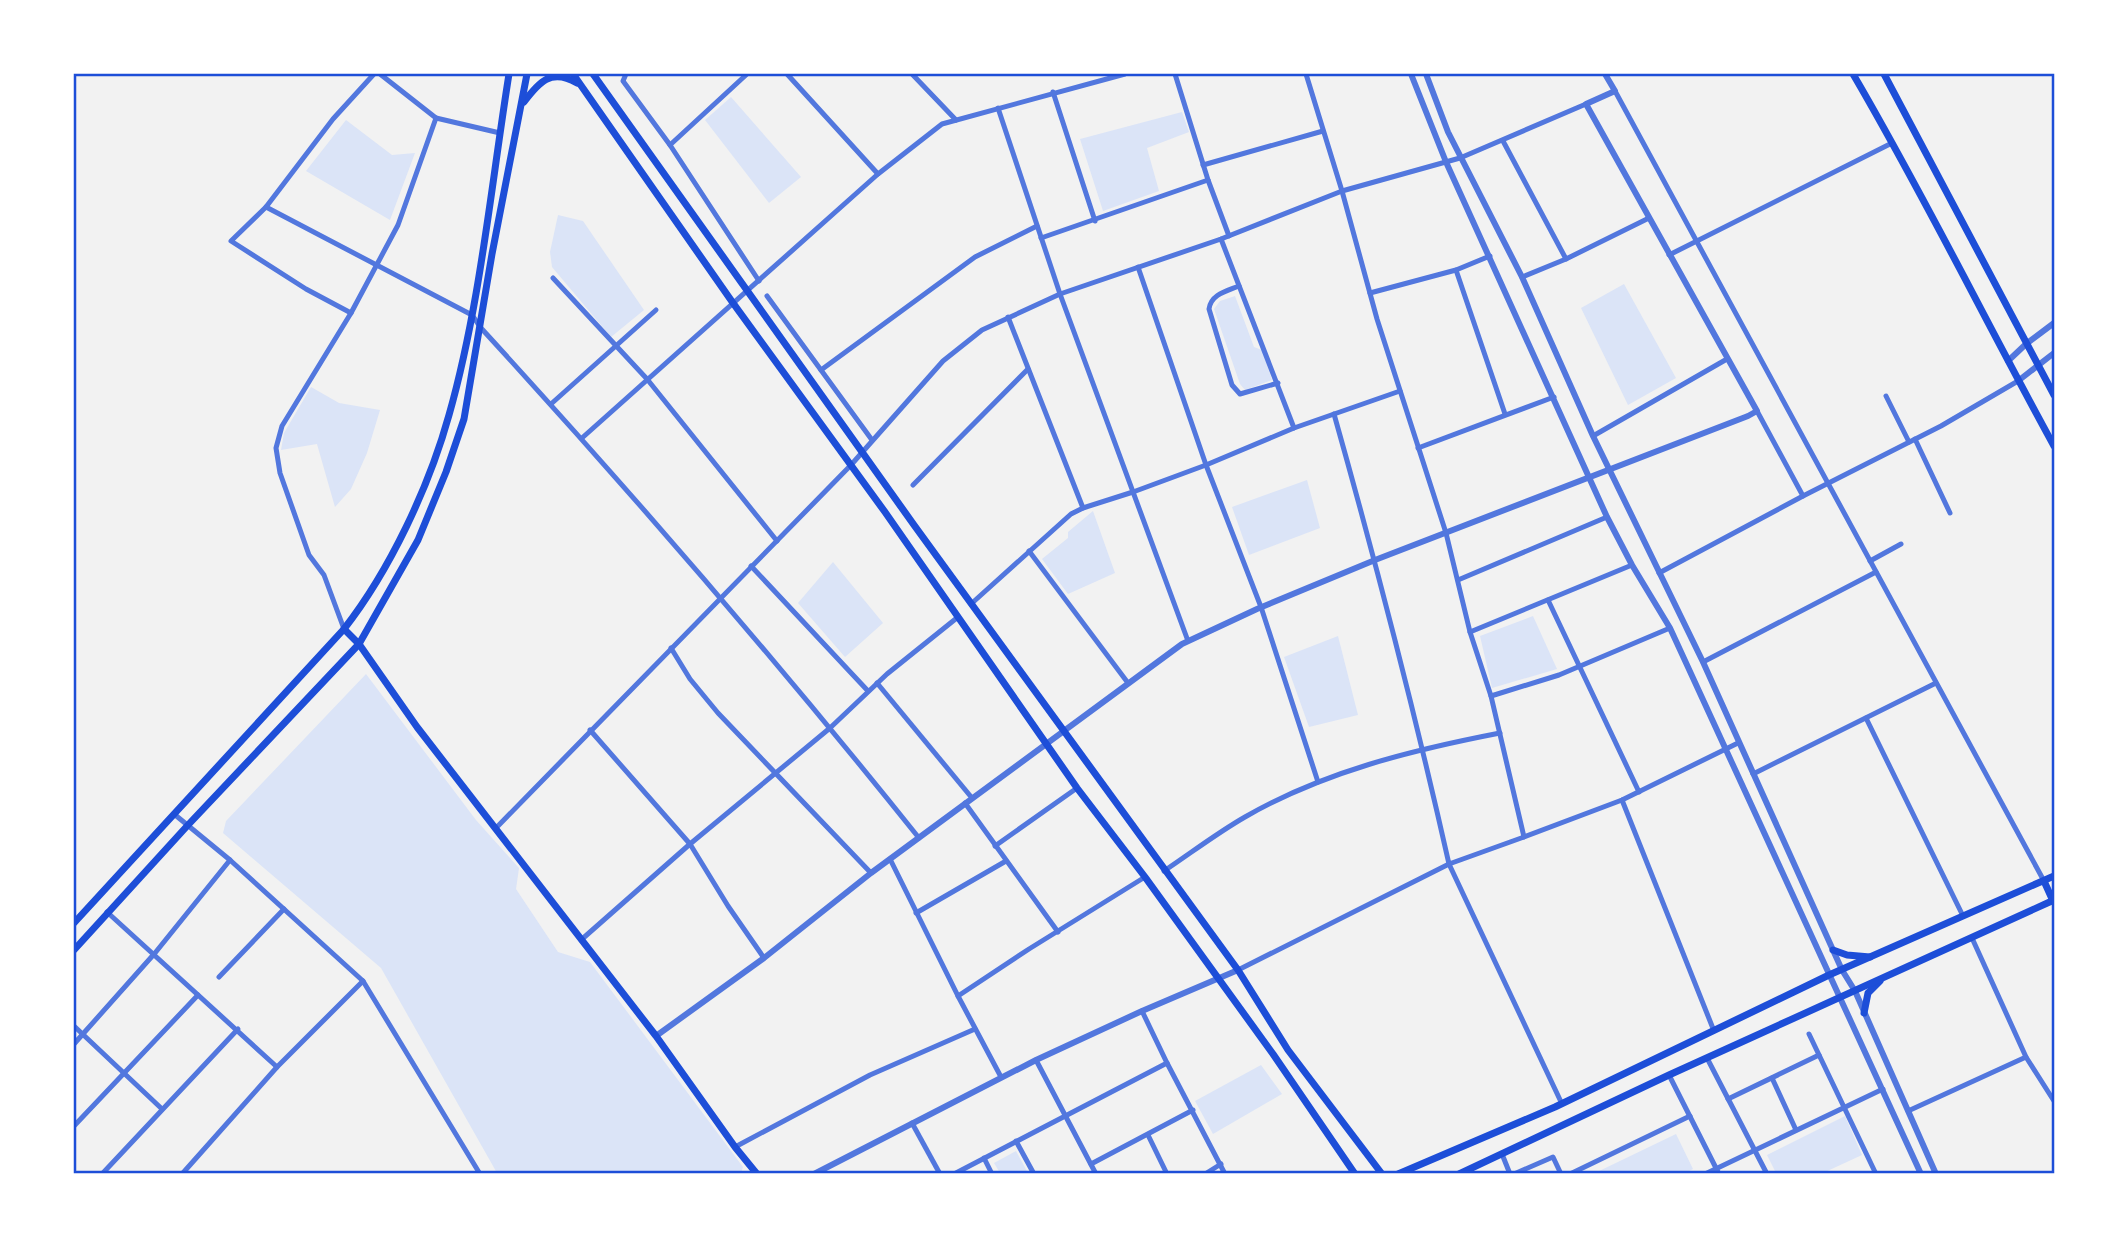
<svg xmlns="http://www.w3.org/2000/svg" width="2128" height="1247" font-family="'Alegreya Sans',sans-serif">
  <rect width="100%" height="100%" fill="#f2f2f2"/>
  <g fill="#dbe4f7">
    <polygon points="731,97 801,177 769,203 705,120"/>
    <polygon points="1182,112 1189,132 1147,148 1159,191 1103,211 1080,139"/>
    <polygon points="346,120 392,155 415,153 390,220 306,171"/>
    <polygon points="558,215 583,221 644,310 611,337 552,267 550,252"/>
    <polygon points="1624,284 1676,378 1628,405 1581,308"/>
    <polygon points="1235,296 1254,347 1262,350 1272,380 1245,390 1240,384 1214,309 1220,301"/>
    <polygon points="311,387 339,403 380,410 367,453 351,489 335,507 317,444 281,450 284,433"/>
    <polygon points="1307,480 1320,528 1249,555 1232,507"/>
    <polygon points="1093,511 1115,573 1068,594 1042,559 1068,538 1068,532"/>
    <polygon points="833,562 883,623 845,657 798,603"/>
    <polygon points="1533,616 1557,669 1492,688 1480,636"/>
    <polygon points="1338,636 1358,715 1309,727 1284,657"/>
    <polygon points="366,674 476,820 519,868 516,889 558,952 590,962 743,1167 741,1173 497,1173 381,968 223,833 226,821"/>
    <polygon points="1261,1065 1282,1094 1213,1134 1195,1101"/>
    <polygon points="1845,1116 1862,1155 1823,1173 1776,1173 1767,1155"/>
    <polygon points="1676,1134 1693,1169 1685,1173 1595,1173"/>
    <polygon points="1016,1151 1028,1173 1000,1173 994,1163"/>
  </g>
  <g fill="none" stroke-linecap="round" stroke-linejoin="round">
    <g stroke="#5277de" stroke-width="5">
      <polyline points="380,74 436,118"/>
      <polyline points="626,74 623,81 670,145 759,281"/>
      <polyline points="787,74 878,174"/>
      <polyline points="912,74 956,120"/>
      <polyline points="1175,74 1208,180 1229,236"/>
      <path d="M 1306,74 L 1342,191 L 1377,319 L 1446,533 L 1470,632 L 1491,696 L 1524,837 L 1449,864 C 1415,713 1376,563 1334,414"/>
      <polyline points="1615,91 2044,881"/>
      <polyline points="1053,92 1095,221"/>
      <polyline points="998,108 1060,294 1188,641"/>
      <polyline points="1503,141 1566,259"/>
      <polyline points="670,145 747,74"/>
      <polyline points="1203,165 1323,131"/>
      <path d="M 266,207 L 472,315 L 481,328 C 632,493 779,663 919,838"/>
      <polyline points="1041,238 1208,180"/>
      <polyline points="1221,239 1294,428"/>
      <polyline points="1669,255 1892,143"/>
      <polyline points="1138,267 1206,465 1261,607 1318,782"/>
      <polyline points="1456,270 1505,414"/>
      <polyline points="1522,277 1566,259 1649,218"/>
      <polyline points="553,278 647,379 777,541"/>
      <path d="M 1239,286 C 1227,291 1211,294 1209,309 L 1232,385 L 1240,394 L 1278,383"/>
      <polyline points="1370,293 1456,270 1490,256"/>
      <polyline points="767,296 872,440"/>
      <polyline points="351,313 306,289 231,241 266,207 333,119 374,74"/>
      <polyline points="1008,317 1083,508"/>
      <polyline points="821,370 975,257 1037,226"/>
      <polyline points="1886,396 1909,442"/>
      <polyline points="551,404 656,310"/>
      <polyline points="1593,436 1727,359"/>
      <polyline points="582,438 878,174 942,124 1125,74"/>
      <polyline points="1915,439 1950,513"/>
      <polyline points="1418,448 1554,397"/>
      <polyline points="913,485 1028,369"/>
      <polyline points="1803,496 1941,426 2018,381"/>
      <polyline points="1029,551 1128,683"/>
      <polyline points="1870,561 1901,544"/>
      <polyline points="751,566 868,691"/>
      <polyline points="1659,573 1803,496 1757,411"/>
      <polyline points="1458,580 1607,517"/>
      <polyline points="1548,600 1639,792"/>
      <polyline points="971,604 1071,514 1083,508 1133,492 1206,465 1294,428 1400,391"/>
      <polyline points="344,629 324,575 309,555 280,473 276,448 282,426 351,313 398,225 436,118 500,133"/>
      <polyline points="1470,632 1632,565"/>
      <polyline points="671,648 690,679 718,713 871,873"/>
      <polyline points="1703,662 1876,572"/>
      <polyline points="877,683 972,798"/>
      <polyline points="1491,696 1559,675 1670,628"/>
      <polyline points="1866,718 1963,916"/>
      <polyline points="590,730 690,844 728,906 764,958"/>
      <polyline points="1753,774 1936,683"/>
      <polyline points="1622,800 1714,1031"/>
      <polyline points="965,803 1058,932"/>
      <polyline points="174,814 230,860 363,981 480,1174"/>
      <polyline points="496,828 851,465 943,361 982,330 1060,294 1221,239 1342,191 1460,158 1586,104"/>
      <polyline points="1524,837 1622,800 1738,743"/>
      <polyline points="995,846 1077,788"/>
      <polyline points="890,859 958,996 1001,1077"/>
      <path d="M 1164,871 C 1191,853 1217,833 1245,817 C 1323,772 1412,750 1500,733"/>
      <polyline points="107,912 277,1067"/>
      <polyline points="916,913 1006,861"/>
      <polyline points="1972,938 2026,1057 2054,1101"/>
      <polyline points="581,940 690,844 830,728 887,674 958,617"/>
      <polyline points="1238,970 1449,864 1562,1104"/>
      <polyline points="219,977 284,909"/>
      <polyline points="958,996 1029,949 1145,877"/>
      <polyline points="1142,1011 1167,1063 1225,1174"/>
      <polyline points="74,1026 162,1109"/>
      <polyline points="1809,1034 1876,1174"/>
      <polyline points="74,1044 155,953 230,860"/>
      <polyline points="1707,1058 1767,1174"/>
      <polyline points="1036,1060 1096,1174"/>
      <polyline points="1669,1075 1719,1174"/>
      <polyline points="1772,1078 1796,1130"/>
      <polyline points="1728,1099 1819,1055"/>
      <polyline points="1908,1111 2026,1057"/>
      <polyline points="912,1123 940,1174"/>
      <polyline points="74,1126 198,995"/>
      <polyline points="1148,1135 1167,1174"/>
      <polyline points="1016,1141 1034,1174"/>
      <polyline points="735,1147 870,1075 975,1029"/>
      <polyline points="1502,1154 1510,1174"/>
      <polyline points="984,1158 992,1174"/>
      <polyline points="1091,1164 1193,1110"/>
      <polyline points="102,1174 238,1029"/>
      <polyline points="182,1174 277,1067 363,981"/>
      <polyline points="954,1174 1167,1063"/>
      <polyline points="1205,1174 1221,1164"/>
      <polyline points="1514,1174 1553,1157 1561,1174"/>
      <polyline points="1570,1174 1690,1116"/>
      <polyline points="1705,1174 1883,1089"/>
    </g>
    <g stroke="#5277de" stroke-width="6">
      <polyline points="1411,74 1446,162 1607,517 1632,565 1670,628 1921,1174"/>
      <polyline points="1426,74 1448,132 1522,277 1593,436 1703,662 1842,970 1855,991 1936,1174"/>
      <polyline points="2008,361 2026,344 2054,323"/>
      <polyline points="2018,381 2054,353"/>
      <polyline points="656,1036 764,958 871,873 1182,644 1257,609 1375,560 1748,416 1757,411 1586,104 1615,91 1605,74"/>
      <polyline points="814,1174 1036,1060 1142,1011 1238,970"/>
    </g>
    <g stroke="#1d4ed8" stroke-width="7">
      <polyline points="573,74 733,303 885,512 1077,788 1145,877 1273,1054 1355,1174"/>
      <polyline points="593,74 914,525 1238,970 1288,1050 1382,1174"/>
      <path d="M 1853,74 C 1924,195 1986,322 2054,446"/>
      <polyline points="1884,74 2054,395"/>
      <path d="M 524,102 C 539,82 551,68 577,83"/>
      <polyline points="344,629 359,644 417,727 656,1036 735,1147 757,1174"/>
      <polyline points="2044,881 2053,901"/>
      <path d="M 74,923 L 344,629 C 390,570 429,487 449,415 C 480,306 491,186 509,74"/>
      <polyline points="74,950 188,825 359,644 418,540 446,472 464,419 492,254 527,74"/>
      <polyline points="1833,950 1847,955 1870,957"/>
      <polyline points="1864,1013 1868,993 1880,981"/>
      <polyline points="1398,1174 1555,1107 1829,975 2054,876"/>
      <polyline points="1459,1174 1669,1075 2054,900"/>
    </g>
  </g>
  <rect width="2128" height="1247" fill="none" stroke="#ffffff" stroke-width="150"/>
  <rect x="75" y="75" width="1978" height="1097" fill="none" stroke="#1d4ed8" stroke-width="2.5"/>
</svg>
